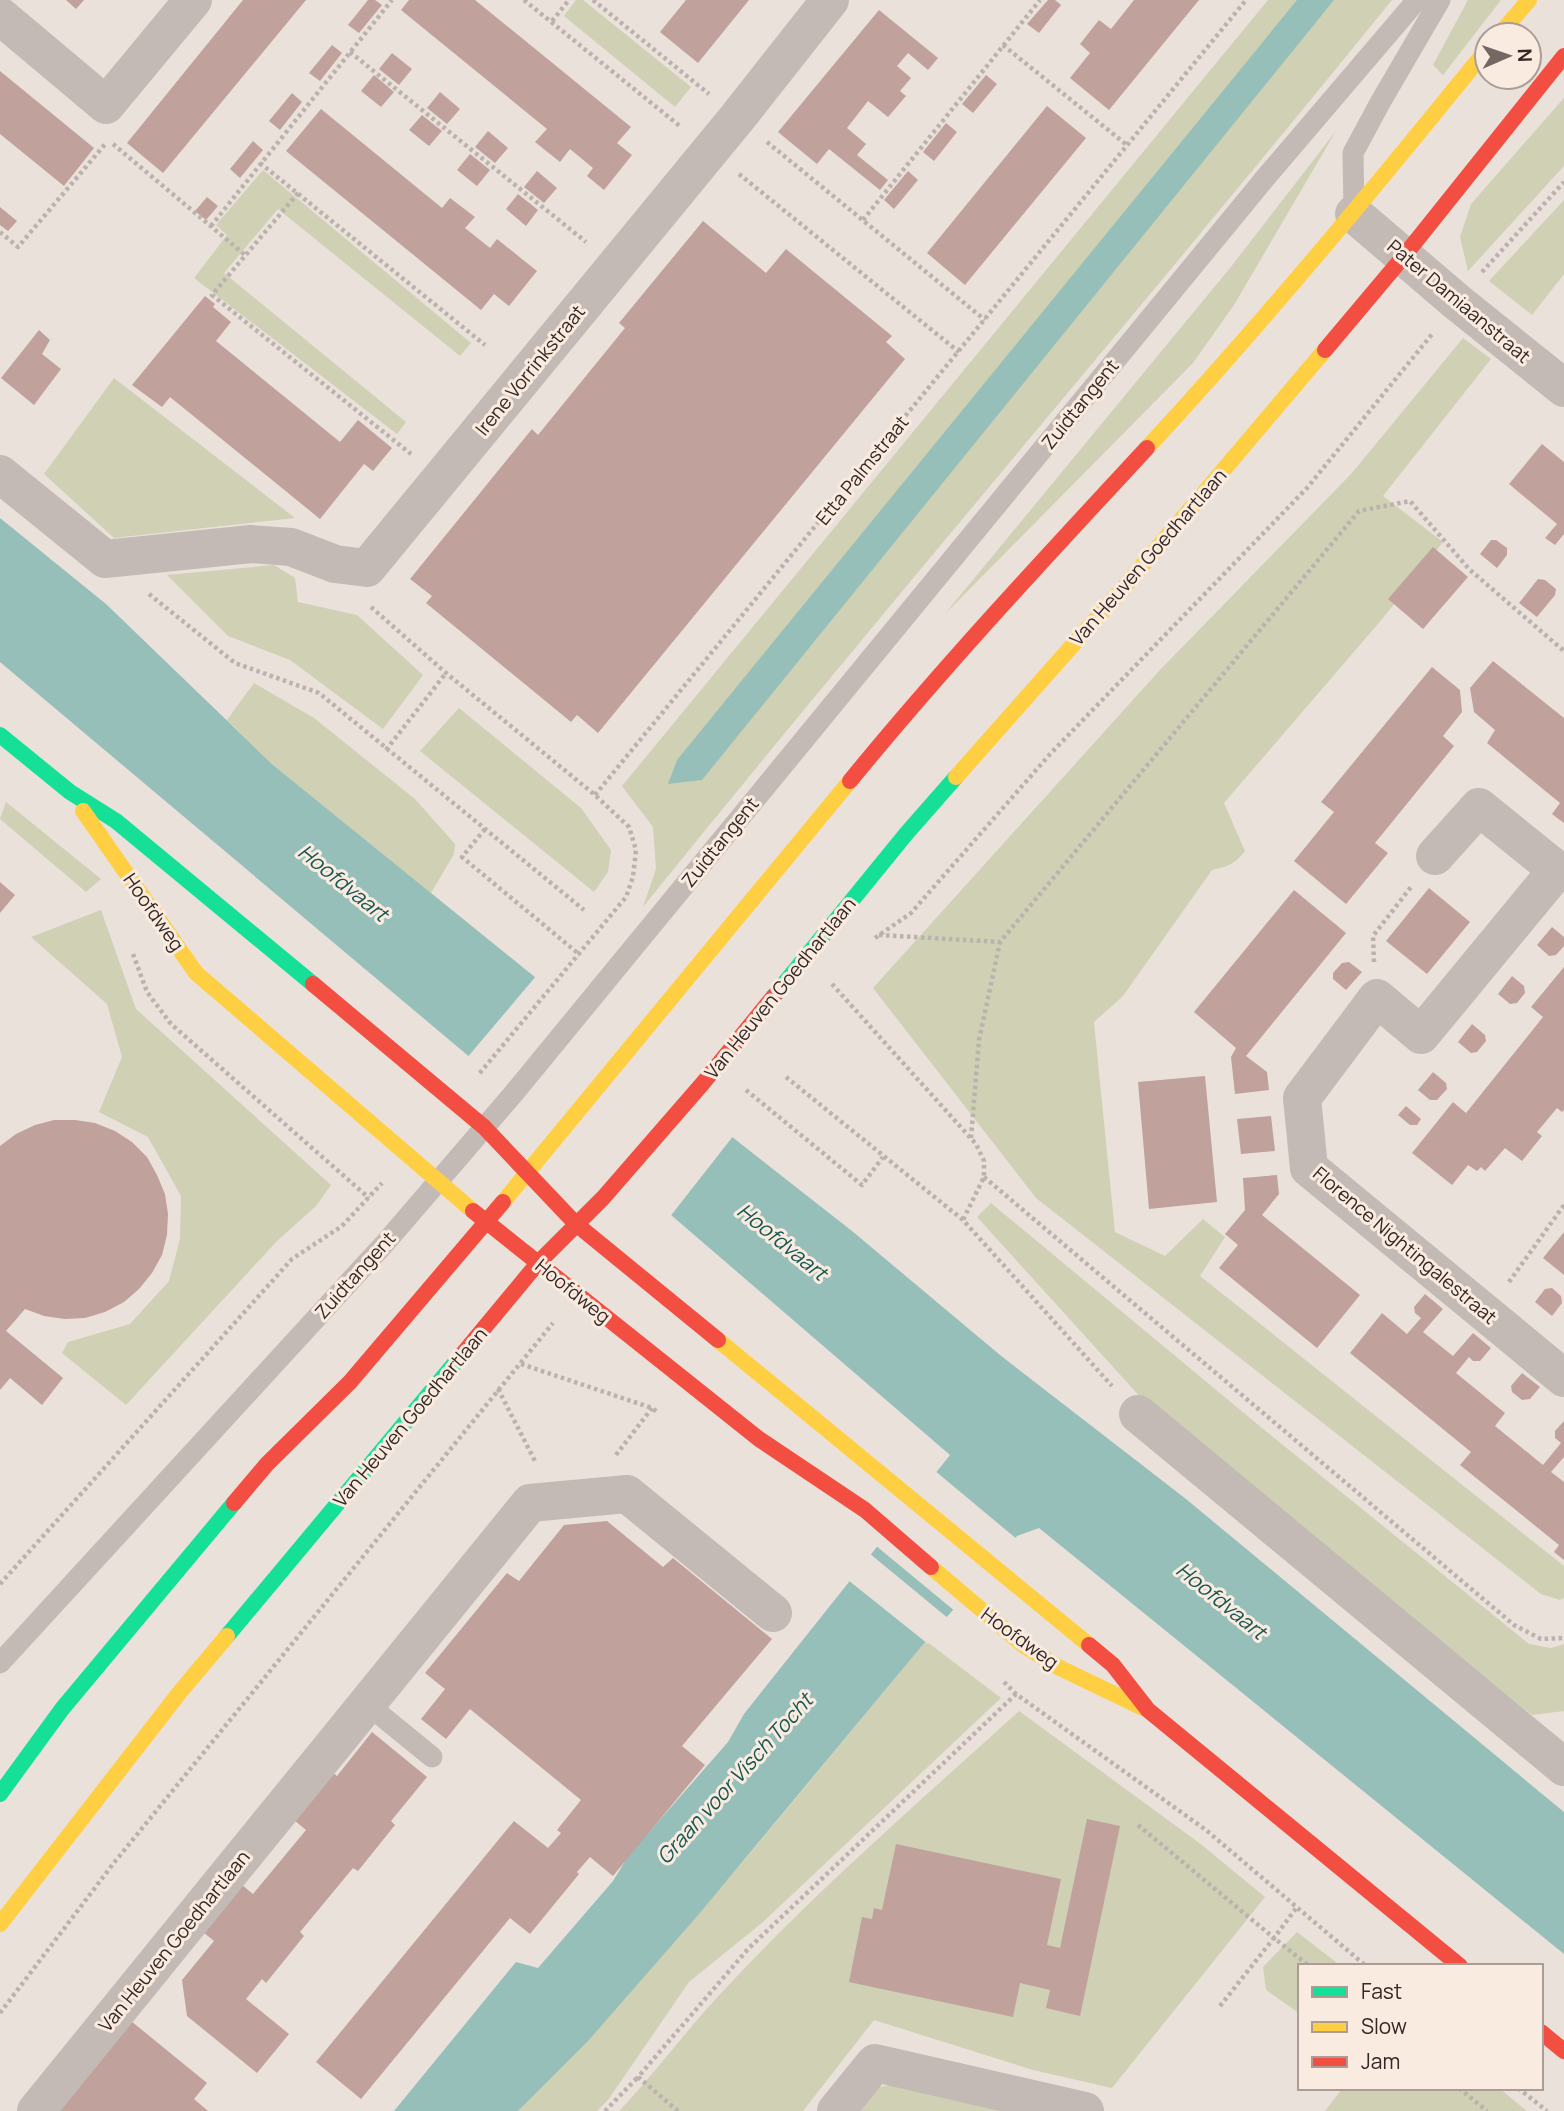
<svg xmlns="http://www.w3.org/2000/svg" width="1564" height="2111" font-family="Manrope,sans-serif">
  <rect width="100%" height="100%" fill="#ebe1db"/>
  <g fill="#cfd0b4">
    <polygon points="576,0 583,0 691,87 675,107 564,16"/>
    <path d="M 1268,0 L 1392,0 C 1145,305 889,602 643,907 L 656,869 L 653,827 L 622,786 Z"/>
    <polygon points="1468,0 1501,0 1443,75 1433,65"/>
    <polygon points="1564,98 1564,166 1468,271 1460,237 1471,204"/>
    <polygon points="1336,131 1234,305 1193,363 944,615 1230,268"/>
    <polygon points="263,170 471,343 460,356 278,209 224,273 406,422 397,434 194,278 227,235 216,225"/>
    <polygon points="1564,200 1564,274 1532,315 1489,281"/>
    <path d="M 1463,338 L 1491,359 L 1383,496 L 1443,542 L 1383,618 L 1224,803 L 1245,851 C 1235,864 1227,867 1212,870 L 1123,996 L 1094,1022 L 1115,1232 L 1165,1256 L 1203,1219 L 1225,1237 L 1200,1276 L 1564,1566 L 1564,1598 L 1560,1600 L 1541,1594 L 1036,1198 L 873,988 L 1159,671 L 1352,473 Z"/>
    <polygon points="114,378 295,518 114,538 44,474"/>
    <polygon points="274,565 295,578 298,602 357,615 423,675 383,729 290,660 228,636 167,575"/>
    <polygon points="254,683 314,718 415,799 455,844 454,854 431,893 273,765 227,720"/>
    <polygon points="459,708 581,808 611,850 608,872 594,892 420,751"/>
    <polygon points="6,802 101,879 86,892 0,819"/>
    <polygon points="101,910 136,1009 331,1185 316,1206 277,1241 126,1405 62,1353 68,1342 130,1324 169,1281 180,1239 181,1196 148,1137 99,1112 122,1057 107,1004 31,937"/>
    <polygon points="991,1203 1262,1428 1529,1644 1551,1648 1564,1644 1564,1711 1532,1715 1143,1400 977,1217"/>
    <path d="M 926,1641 L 1001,1698 L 763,1922 L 689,1982 L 608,2100 L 597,2111 L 518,2111 C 664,1963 793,1801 926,1641 Z"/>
    <path d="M 1019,1711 L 1202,1845 L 1265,1897 L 1112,2088 L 1033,2070 L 874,2020 L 803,2111 L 619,2111 C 656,2072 687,2029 724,1990 C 816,1891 919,1802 1019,1711 Z"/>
    <polygon points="1297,1932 1341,1966 1300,1966 1300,2014 1266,1990 1263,1967"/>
    <polygon points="892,2084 1006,2111 859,2111 878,2088"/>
    <polygon points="1343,2088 1499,2088 1527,2111 1325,2111"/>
  </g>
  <g fill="#96bfb9">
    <polygon points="1297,0 1334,0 702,780 668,784 677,760"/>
    <polygon points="0,518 106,604 273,765 741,1144 852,1231 1000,1355 1186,1499 1564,1812 1564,1954 1039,1528 1017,1536 926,1641 699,1914 588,2041 518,2111 394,2111 516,1962 538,1968 613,1881 629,1855 728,1742 744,1714 950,1455 671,1215 466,1054 0,662"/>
  </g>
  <g fill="#ebe1db">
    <polygon points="537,975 734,1135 669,1218 466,1059"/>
    <polygon points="934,1470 1018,1540 956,1612 875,1545"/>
    <polygon points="869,1553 949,1619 928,1644 848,1580"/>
  </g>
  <g fill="#c0a19b">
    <polygon points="66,0 84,0 76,9"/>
    <polygon points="243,0 306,0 163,173 127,143"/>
    <polygon points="368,0 375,0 382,5 359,33 348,25"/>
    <polygon points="409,0 475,0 631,127 617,143 632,155 604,190 587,176 593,168 570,149 560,162 535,142 547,129 401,10"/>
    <polygon points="686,0 749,0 698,63 660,32"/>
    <polygon points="1048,0 1055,0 1061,5 1039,33 1027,24"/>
    <polygon points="1134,0 1199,0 1109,110 1070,78 1090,53 1080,44 1099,20 1111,29"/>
    <polygon points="879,10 938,58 928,70 908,53 897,66 911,78 900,91 906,96 888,117 868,101 847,128 866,144 857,155 888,180 880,190 829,149 817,164 778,132"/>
    <polygon points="332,45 342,53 320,81 309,73"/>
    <polygon points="392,53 412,69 399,85 379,69"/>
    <polygon points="0,71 94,148 64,186 0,134"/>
    <polygon points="374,75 394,92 381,107 361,91"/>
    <polygon points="986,75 997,84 973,113 962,104"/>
    <polygon points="440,92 460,109 447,124 427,108"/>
    <polygon points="292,93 302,102 280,130 269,121"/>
    <polygon points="1047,106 1086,138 965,285 927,253"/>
    <polygon points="321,109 442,208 450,198 475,217 465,228 490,248 497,239 537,271 509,306 494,294 481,310 286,151"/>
    <polygon points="422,115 442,131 429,146 409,130"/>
    <polygon points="946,123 957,132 934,161 923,152"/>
    <polygon points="488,131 508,148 495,163 475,147"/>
    <polygon points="253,141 263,150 240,178 230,169"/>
    <polygon points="470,154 490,170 477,186 457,170"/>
    <polygon points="537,171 557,188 544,203 524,187"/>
    <polygon points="908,171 918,180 894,209 884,200"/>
    <polygon points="518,194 538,210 526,226 506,209"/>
    <polygon points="207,197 218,206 206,220 195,211"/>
    <polygon points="0,207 17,221 8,231 0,225"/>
    <polygon points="703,221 766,273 786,249 892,336 886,342 905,359 598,733 577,715 571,722 426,603 432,596 410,579 532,429 538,435 590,371 625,328 619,323"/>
    <polygon points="205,296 215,304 213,307 231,322 216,341 340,442 358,420 392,448 373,471 364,464 320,519 170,397 162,407 132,385"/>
    <polygon points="39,330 50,340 42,354 61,369 34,405 1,378"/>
    <polygon points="1542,444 1564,462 1564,534 1555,545 1545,538 1557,524 1509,484"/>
    <polygon points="1491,540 1496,540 1507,548 1507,555 1497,568 1480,554"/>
    <polygon points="1433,547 1468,577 1423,629 1388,599"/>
    <polygon points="1538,579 1545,580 1556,589 1555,595 1537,617 1519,603"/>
    <polygon points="1493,661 1564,718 1564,823 1552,814 1560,803 1487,743 1495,730 1474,712 1470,688"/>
    <polygon points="1432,667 1460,690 1462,712 1443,736 1454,746 1375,843 1388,853 1346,904 1294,861 1334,812 1321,802"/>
    <polygon points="0,882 15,895 0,913"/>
    <polygon points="1429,888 1470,922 1427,974 1386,941"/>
    <polygon points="1294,890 1346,933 1246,1056 1267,1072 1269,1090 1235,1094 1231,1057 1236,1048 1194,1012"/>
    <polygon points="1552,927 1564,937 1564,946 1556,955 1549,956 1537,945"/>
    <polygon points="1349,962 1362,972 1346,990 1333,979 1333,973 1342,963"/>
    <polygon points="1564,967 1564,1110 1562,1112 1557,1108 1537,1132 1542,1136 1522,1161 1505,1148 1485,1171 1481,1167 1477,1171 1468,1165 1452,1185 1412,1153 1453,1102 1466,1113 1543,1017 1531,1007"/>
    <polygon points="1512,976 1524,986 1525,993 1517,1003 1510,1004 1498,994"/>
    <polygon points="1472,1024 1485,1035 1486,1041 1477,1052 1471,1053 1458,1042"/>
    <polygon points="1433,1072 1446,1083 1447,1089 1437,1100 1430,1100 1418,1090"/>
    <polygon points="1205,1076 1217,1202 1149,1209 1138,1082"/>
    <polygon points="1406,1106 1421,1119 1417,1125 1410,1125 1398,1115"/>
    <polygon points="1271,1116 1275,1151 1241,1154 1237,1119"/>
    <polygon points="54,1120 75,1120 95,1123 115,1131 132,1142 147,1157 157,1175 165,1194 168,1214 167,1235 162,1255 152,1273 139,1289 124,1302 105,1312 85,1318 65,1319 44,1316 25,1309 6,1331 63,1378 42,1405 10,1378 0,1390 0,1146 16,1134 35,1125"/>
    <polygon points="1277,1175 1279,1194 1262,1215 1360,1295 1317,1348 1219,1268 1238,1245 1225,1234 1245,1210 1243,1178"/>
    <polygon points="1564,1232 1564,1275 1543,1258"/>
    <polygon points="1552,1288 1561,1296 1562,1303 1552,1316 1535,1302 1545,1289"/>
    <polygon points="1425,1294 1443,1309 1423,1332 1453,1356 1473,1333 1491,1348 1480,1361 1473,1361 1469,1357 1456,1373 1505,1413 1495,1426 1543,1465 1561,1443 1555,1438 1555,1431 1564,1421 1564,1457 1551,1472 1564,1482 1564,1560 1554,1552 1559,1545 1460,1465 1471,1452 1350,1353 1382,1313 1407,1334 1421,1318 1415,1313 1414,1307"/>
    <polygon points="1522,1373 1540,1387 1530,1399 1522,1400 1512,1392 1511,1386"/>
    <polygon points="607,1521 663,1567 673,1558 772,1639 682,1746 705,1765 613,1876 590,1857 577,1872 579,1874 530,1934 510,1918 361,2099 316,2062 514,1821 548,1848 561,1833 557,1830 581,1800 470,1709 446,1739 421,1719 445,1689 425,1673 507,1573 519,1581 564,1525"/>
    <polygon points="372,1732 427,1777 391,1821 395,1825 358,1871 353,1868 300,1932 304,1936 266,1983 262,1979 246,1999 289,2034 257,2073 187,2016 182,1980 214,1941 203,1932 242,1885 253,1894 306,1830 294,1820 333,1773 337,1776"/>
    <polygon points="1087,1819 1120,1826 1080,2016 1046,2008 1050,1990 1020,1983 1013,2017 849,1982 862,1917 872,1919 874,1908 882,1910 896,1844 1061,1879 1047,1945 1060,1948"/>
    <polygon points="131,2021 207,2083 194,2099 208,2111 57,2111"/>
  </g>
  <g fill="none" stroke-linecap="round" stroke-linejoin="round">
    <g stroke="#bcb2ad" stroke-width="4.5" stroke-dasharray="3.5 3.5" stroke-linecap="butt">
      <polyline points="524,0 681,127"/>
      <polyline points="593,0 709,94"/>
      <polyline points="552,21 569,0"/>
      <polyline points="1003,45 1128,146"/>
      <polyline points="350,52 586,242"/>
      <polyline points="767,142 985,320"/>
      <polyline points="113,144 245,255"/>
      <polyline points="260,163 485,345"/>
      <polyline points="739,174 959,352"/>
      <polyline points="298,193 212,295 411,454"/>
      <polyline points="863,220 1040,0"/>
      <polyline points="211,226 392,0"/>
      <polyline points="0,232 18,247 107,142"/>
      <polyline points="1482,272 1564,182"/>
      <polyline points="149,594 235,663 319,693 584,910"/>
      <polyline points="371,607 446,673 595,795 629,827 636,850 633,877 626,897 479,1074"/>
      <polyline points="386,750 446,673"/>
      <polyline points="595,795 1246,0"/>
      <polyline points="485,829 462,857 580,955"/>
      <polyline points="879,935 1000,942 1359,511 1410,501 1469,569 1564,651"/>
      <polyline points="875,938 911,913 1051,753 1307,488 1433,333"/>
      <polyline points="133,954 147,992 171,1024 369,1198"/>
      <polyline points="1374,962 1373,936 1411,887"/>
      <polyline points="832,984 976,1144 984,1161 984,1177 963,1220"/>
      <polyline points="786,1077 963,1220 1112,1386"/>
      <polyline points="746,1090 862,1185 883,1157"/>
      <polyline points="971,1138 979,1040 1000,942"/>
      <polyline points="984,1177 1514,1625 1541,1639 1564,1638"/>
      <polyline points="1509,1282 1564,1205"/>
      <polyline points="521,1364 652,1408 657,1412"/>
      <polyline points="498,1389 536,1463"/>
      <polyline points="616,1455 652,1408"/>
      <polyline points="0,1584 292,1259 342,1226 382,1183"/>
      <polyline points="1004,1682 1016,1694 1206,1830 1366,1966"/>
      <polyline points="1138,1825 1274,1938 1297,1907"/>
      <polyline points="1220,2006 1274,1938 1309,1966"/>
      <polyline points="0,2013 113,1864 553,1323"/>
      <polyline points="1459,2088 1487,2111"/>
      <polyline points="1518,2088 1547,2111"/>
      <polyline points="605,2111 638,2077"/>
      <polyline points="678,2111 638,2077 748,1949 1016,1694"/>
    </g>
    <g stroke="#c3bab5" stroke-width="21">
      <polyline points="1354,213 1353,153 1381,101 1440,0"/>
      <polyline points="0,1663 386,1242 514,1093 1266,177 1417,0"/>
      <polyline points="367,1704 432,1757"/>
    </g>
    <g stroke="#c3bab5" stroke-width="38">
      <polyline points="0,16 106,105 193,0"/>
      <polyline points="1354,214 1457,302 1564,388"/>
      <polyline points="0,474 105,559 251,544 291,547 335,564 367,568 737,118 830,0"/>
      <polyline points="1435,856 1479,807 1557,870 1421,1035 1377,998 1302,1098 1309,1168 1564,1378"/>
      <polyline points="1138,1414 1564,1767"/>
      <polyline points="36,2111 530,1503 627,1494 773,1613"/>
      <polyline points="836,2111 875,2063 1085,2111"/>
    </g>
    <g stroke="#16e098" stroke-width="16">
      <polyline points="0,735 70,792 116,821 313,984"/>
      <polyline points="774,996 906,834 956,777"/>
      <polyline points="227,1636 460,1357"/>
      <polyline points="0,1794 62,1709 234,1503"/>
    </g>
    <g stroke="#ffcf43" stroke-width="16">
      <polyline points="1499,35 1529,0"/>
      <path d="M 1147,448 C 1266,319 1377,185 1487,49"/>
      <polyline points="956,777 1126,585 1325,350"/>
      <polyline points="83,811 196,973 473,1211"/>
      <polyline points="503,1202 850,781"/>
      <polyline points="718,1340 1089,1645"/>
      <polyline points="931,1567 1023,1645 1058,1667 1143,1708"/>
      <polyline points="0,1924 180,1692 227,1636"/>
    </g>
    <g stroke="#f24e42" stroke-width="16">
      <polyline points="1325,350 1404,256 1564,56"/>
      <path d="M 850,781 C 944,666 1046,557 1147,448"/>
      <polyline points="313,984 484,1127 576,1224 718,1340"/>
      <polyline points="473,1211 759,1439 865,1510 931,1567"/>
      <polyline points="460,1357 538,1263 603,1198 703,1083 774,996"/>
      <polyline points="234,1503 267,1464 350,1382 503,1202"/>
      <polyline points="1089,1645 1113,1665 1148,1710 1460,1966"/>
      <polyline points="1541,2032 1564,2051"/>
    </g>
  </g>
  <g text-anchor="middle" stroke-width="6" stroke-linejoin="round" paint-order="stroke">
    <g font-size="19" fill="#342724" stroke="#faebe0">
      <text transform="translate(1459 301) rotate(40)" y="7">Pater Damiaanstraat</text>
      <text transform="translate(530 370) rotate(-51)" y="7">Irene Vorrinkstraat</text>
      <text transform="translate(1080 404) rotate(-51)" y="7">Zuidtangent</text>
      <text transform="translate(862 470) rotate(-51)" y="7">Etta Palmstraat</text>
      <text transform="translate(1148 557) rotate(-49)" y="7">Van Heuven Goedhartlaan</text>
      <text transform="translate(720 842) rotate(-51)" y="7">Zuidtangent</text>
      <text transform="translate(154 912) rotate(55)" y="7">Hoofdweg</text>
      <text transform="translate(780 988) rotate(-51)" y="7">Van Heuven Goedhartlaan</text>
      <text transform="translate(1405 1245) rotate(40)" y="7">Florence Nightingalestraat</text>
      <text transform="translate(355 1275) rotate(-48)" y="7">Zuidtangent</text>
      <text transform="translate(573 1291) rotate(39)" y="7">Hoofdweg</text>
      <text transform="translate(410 1417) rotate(-50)" y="7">Van Heuven Goedhartlaan</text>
      <text transform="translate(1020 1638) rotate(36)" y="7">Hoofdweg</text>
      <text transform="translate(174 1941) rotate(-51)" y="7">Van Heuven Goedhartlaan</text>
    </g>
    <g font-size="21" font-style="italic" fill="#175753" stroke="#faebe0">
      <text transform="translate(343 883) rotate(39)" y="7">Hoofdvaart</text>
      <text transform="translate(782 1242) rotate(39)" y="7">Hoofdvaart</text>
      <text transform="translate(1221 1601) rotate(39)" y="7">Hoofdvaart</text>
      <text transform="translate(735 1779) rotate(-48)" y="7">Graan voor Visch Tocht</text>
    </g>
  </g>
  <rect x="1298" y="1964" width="245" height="126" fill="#faebe0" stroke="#ab9d95" stroke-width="2"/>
  <rect x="1312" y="1987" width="35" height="10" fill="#16e098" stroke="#ab9d95" stroke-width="2"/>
  <text x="1361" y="1999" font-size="21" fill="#342724">Fast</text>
  <rect x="1312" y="2022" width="35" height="10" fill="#ffcf43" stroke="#ab9d95" stroke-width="2"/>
  <text x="1361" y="2034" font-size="21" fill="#342724">Slow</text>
  <rect x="1312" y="2057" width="35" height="10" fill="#f24e42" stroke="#ab9d95" stroke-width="2"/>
  <text x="1361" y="2069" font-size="21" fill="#342724">Jam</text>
  <g transform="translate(1508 56) rotate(88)"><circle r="33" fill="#faebe0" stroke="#ab9d95" stroke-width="2"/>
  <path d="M0-5L12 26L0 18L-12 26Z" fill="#746864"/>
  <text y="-10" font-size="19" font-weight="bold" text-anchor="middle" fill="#342724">N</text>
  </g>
</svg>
